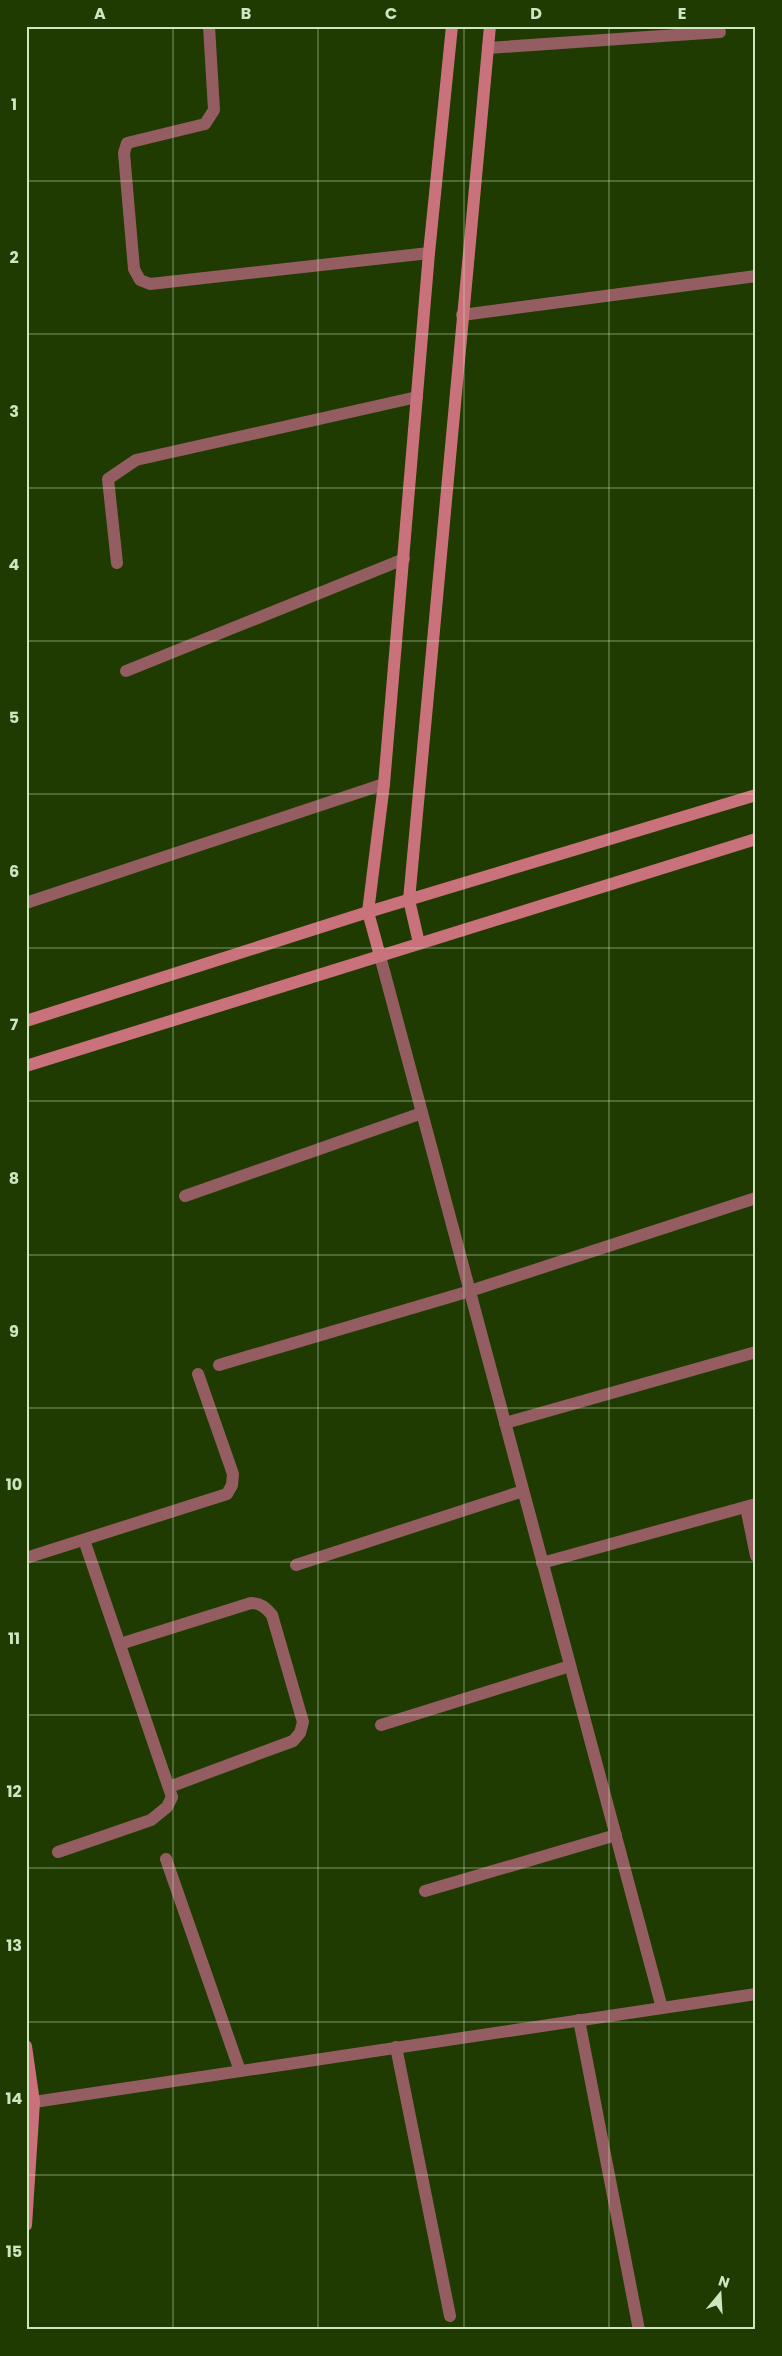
<svg xmlns="http://www.w3.org/2000/svg" width="782" height="2356" font-family="Poppins,sans-serif">
  <rect width="100%" height="100%" fill="#1f3b02"/>
  <g fill="none" stroke-linecap="round" stroke-linejoin="round">
    <g stroke="#945d62" stroke-width="12">
      <polyline points="209,26 214,110 205,124 127,143 124,153 134,269 140,280 150,284 429,253"/>
      <polyline points="488,48 720,32"/>
      <polyline points="462,315 756,276"/>
      <polyline points="117,563 108,479 136,460 417,397"/>
      <polyline points="126,671 404,559"/>
      <polyline points="26,903 384,784"/>
      <polyline points="380,956 662,2008"/>
      <polyline points="185,1196 422,1113"/>
      <polyline points="219,1365 470,1291 756,1198"/>
      <polyline points="505,1423 756,1352"/>
      <polyline points="746,1507 756,1556"/>
      <polyline points="26,1558 227,1494 232,1485 233,1474 198,1374"/>
      <polyline points="542,1563 756,1504"/>
      <polyline points="296,1565 523,1491"/>
      <path d="M 120,1644 L 251,1603 C 261,1603 266,1608 272,1615 L 303,1722 L 300,1733 L 293,1741 L 169,1787"/>
      <polyline points="381,1725 570,1666"/>
      <polyline points="58,1852 151,1820 167,1807 172,1797 84,1540"/>
      <polyline points="166,1859 240,2071"/>
      <polyline points="425,1891 616,1835"/>
      <polyline points="579,2020 639,2330"/>
      <polyline points="396,2047 450,2316"/>
      <polyline points="34,2102 756,1994"/>
    </g>
    <g stroke="#ca727c" stroke-width="12">
      <polyline points="419,943 409,900 490,26"/>
      <polyline points="380,956 368,912 384,784 429,253 452,26"/>
      <polyline points="26,1021 368,912 756,795"/>
      <polyline points="26,1066 756,839"/>
      <polyline points="26,2046 34,2102 26,2225"/>
    </g>
  </g>
  <path fill="none" stroke="#cfe6c1" stroke-width="1" stroke-opacity="0.55" d="M 173,26 L 173,2330M 318,26 L 318,2330M 464,26 L 464,2330M 609,26 L 609,2330M 26,181 L 756,181M 26,334 L 756,334M 26,488 L 756,488M 26,641 L 756,641M 26,794 L 756,794M 26,948 L 756,948M 26,1101 L 756,1101M 26,1255 L 756,1255M 26,1408 L 756,1408M 26,1562 L 756,1562M 26,1715 L 756,1715M 26,1868 L 756,1868M 26,2022 L 756,2022M 26,2175 L 756,2175"/>
  <rect width="782" height="2356" fill="none" stroke="#1f3b02" stroke-width="55"/>
  <g transform="translate(720 2294) rotate(18)" stroke="#1f3b02" stroke-width="4" paint-order="stroke">
  <path d="M0-4L9 19L0 12L-9 19Z" fill="#cfe6c1"/>
  <text y="-8" font-size="14" font-weight="bold" text-anchor="middle" fill="#cfe6c1">N</text>
  </g>
  <rect x="28" y="28" width="726" height="2300" fill="none" stroke="#cfe6c1" stroke-width="2"/>
  <g font-size="16" text-anchor="middle" font-weight="bold" fill="#cfe6c1">
    <text x="100" y="19">A</text>
    <text x="246" y="19">B</text>
    <text x="391" y="19">C</text>
    <text x="536" y="19">D</text>
    <text x="682" y="19">E</text>
    <text x="14" y="110">1</text>
    <text x="14" y="263">2</text>
    <text x="14" y="417">3</text>
    <text x="14" y="570">4</text>
    <text x="14" y="723">5</text>
    <text x="14" y="877">6</text>
    <text x="14" y="1030">7</text>
    <text x="14" y="1184">8</text>
    <text x="14" y="1337">9</text>
    <text x="14" y="1490">10</text>
    <text x="14" y="1644">11</text>
    <text x="14" y="1797">12</text>
    <text x="14" y="1951">13</text>
    <text x="14" y="2104">14</text>
    <text x="14" y="2257">15</text>
  </g>
</svg>
